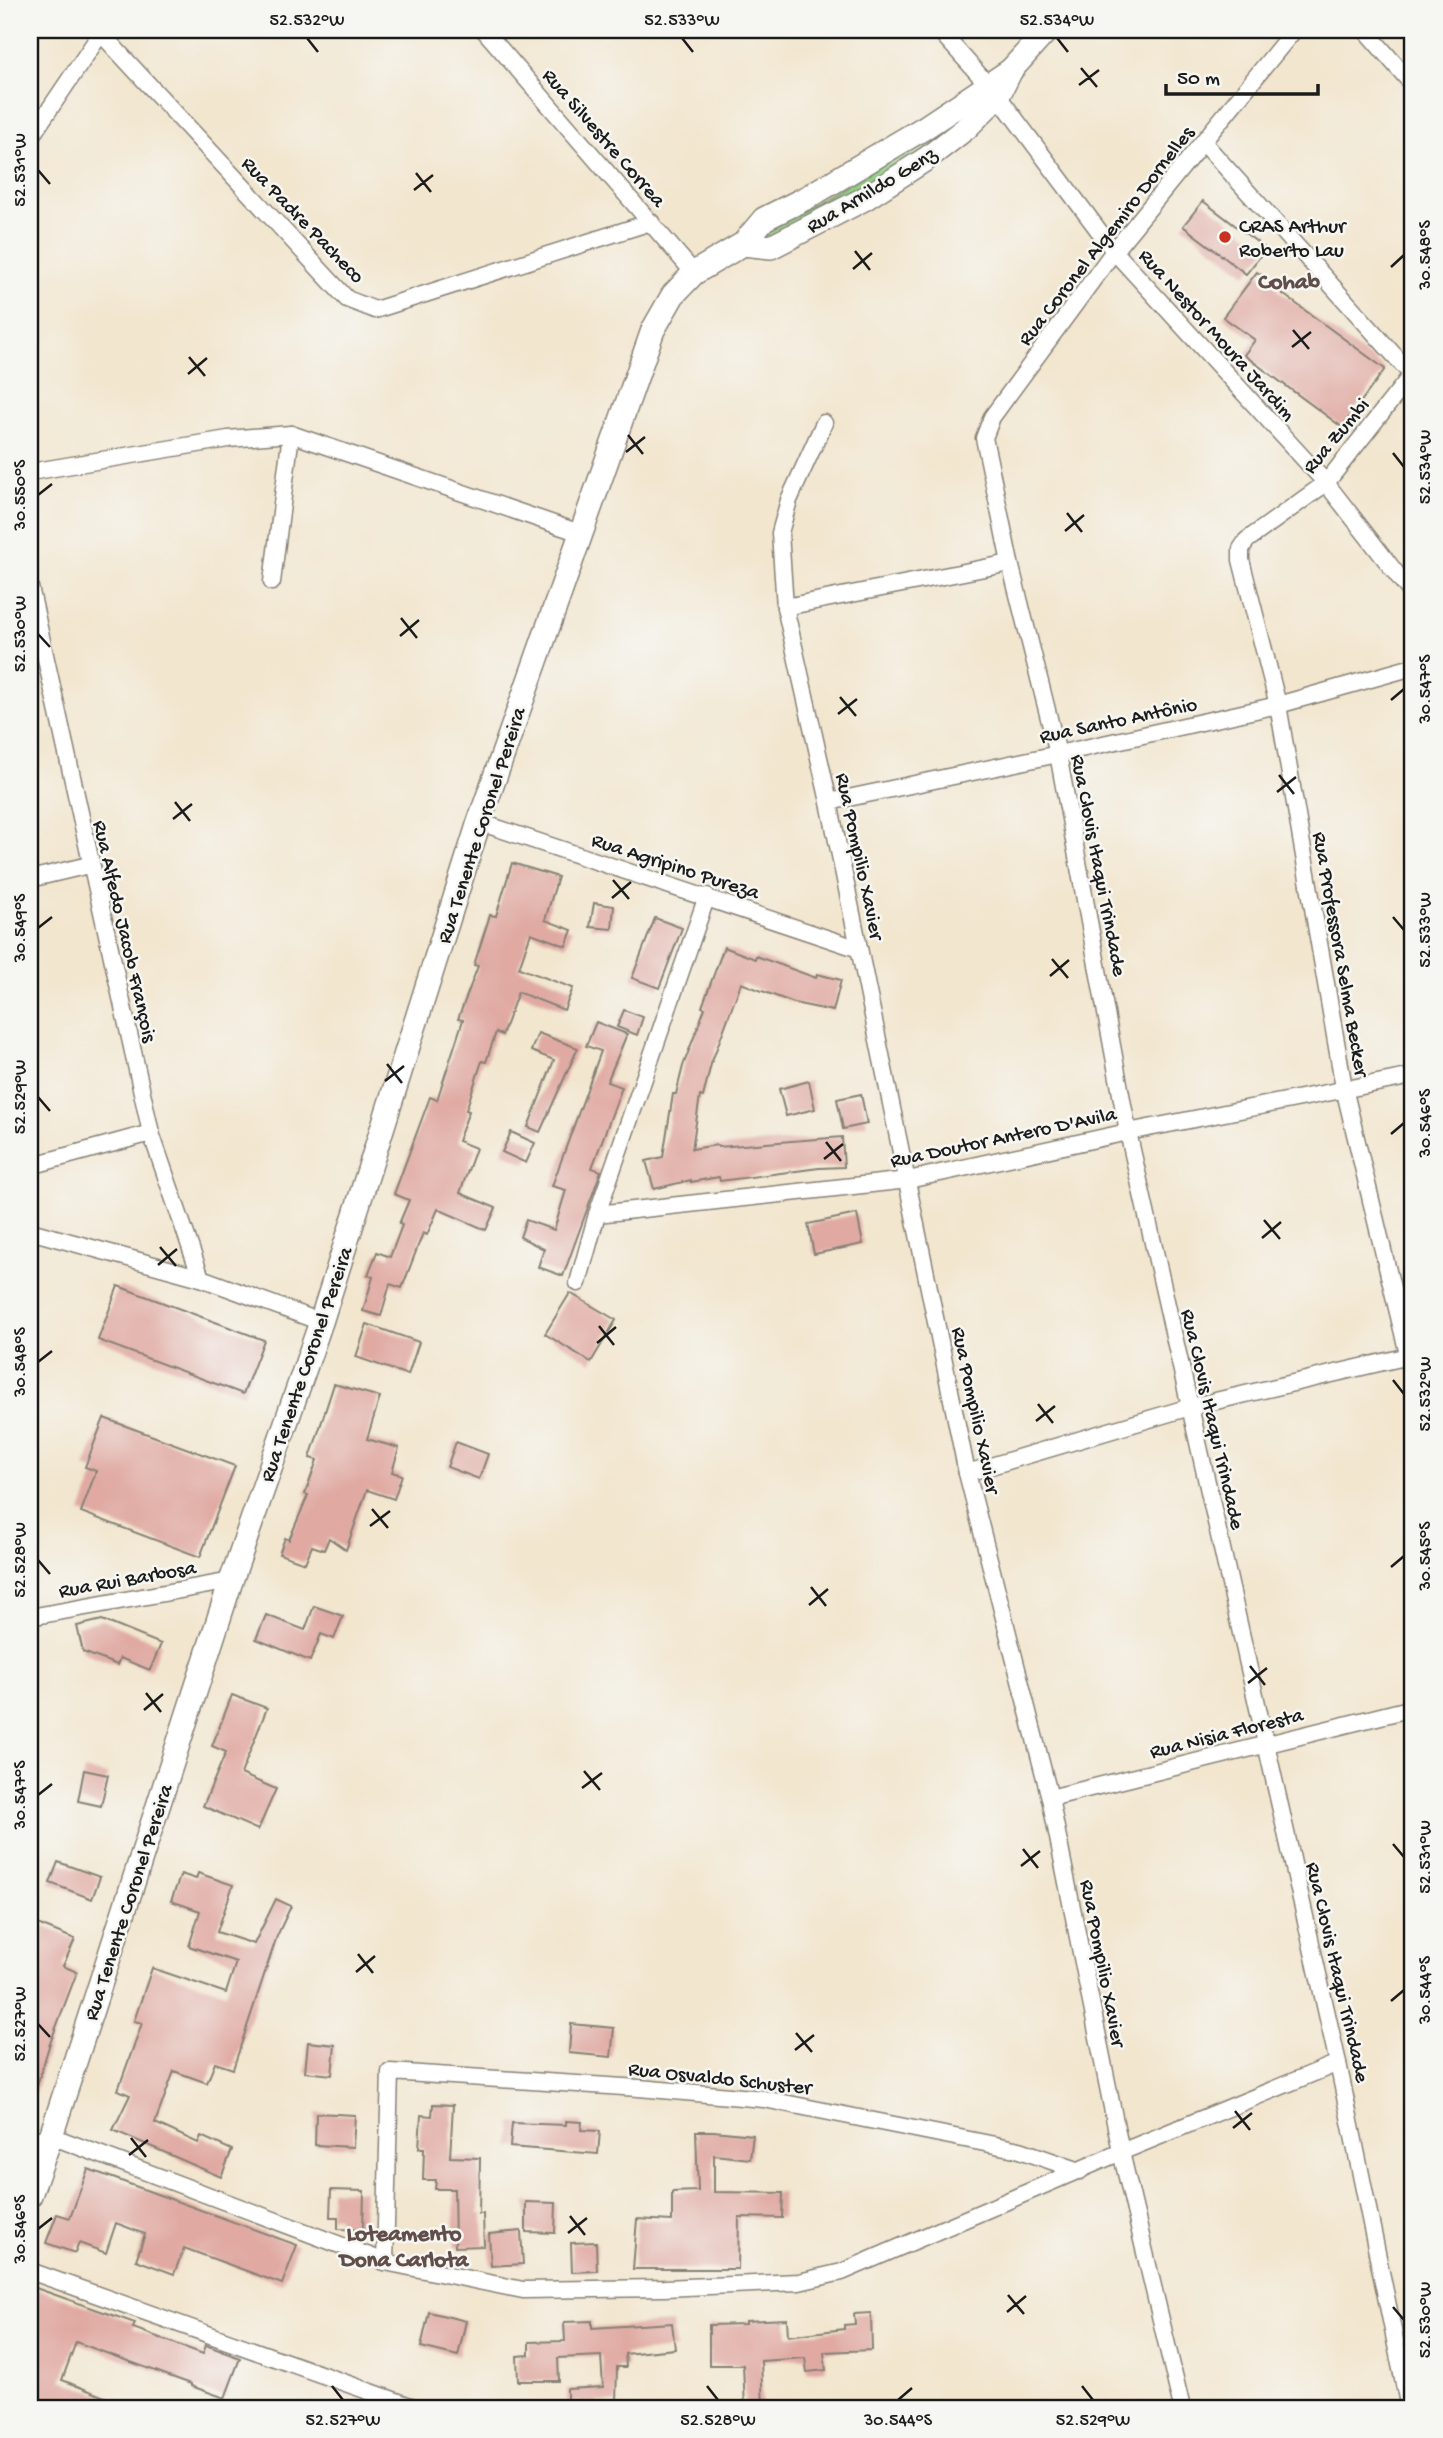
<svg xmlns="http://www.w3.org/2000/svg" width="1443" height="2438" font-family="'Gochi Hand',sans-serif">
  <rect width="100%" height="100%" fill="#f6f6f2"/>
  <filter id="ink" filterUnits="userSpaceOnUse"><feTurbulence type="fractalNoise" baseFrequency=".0143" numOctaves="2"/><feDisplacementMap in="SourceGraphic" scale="14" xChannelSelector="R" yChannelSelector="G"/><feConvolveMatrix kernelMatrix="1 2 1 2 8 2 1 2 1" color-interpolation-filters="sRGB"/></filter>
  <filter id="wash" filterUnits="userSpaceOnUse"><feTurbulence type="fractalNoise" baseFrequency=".00686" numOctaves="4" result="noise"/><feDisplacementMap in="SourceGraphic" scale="28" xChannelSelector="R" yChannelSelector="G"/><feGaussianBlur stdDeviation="1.57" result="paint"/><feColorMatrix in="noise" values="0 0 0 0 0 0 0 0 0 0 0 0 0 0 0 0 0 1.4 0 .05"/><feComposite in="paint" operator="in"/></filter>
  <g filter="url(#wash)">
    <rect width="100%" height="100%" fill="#f2e6cf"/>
    <polygon fill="#93d186" stroke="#587651" stroke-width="2" points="940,129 955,130 910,164 759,244 762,233"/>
    <g id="blocks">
      <g fill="#e0aaa3">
        <polygon points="1203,201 1266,249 1246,274 1183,226"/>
        <polygon points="1257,272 1278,287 1276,289 1385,369 1342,427 1244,355 1255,340 1223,317"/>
        <polygon points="512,863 558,877 545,920 572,930 566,946 531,933 519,968 573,988 564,1010 518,992 502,1035 496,1032 486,1062 482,1061 466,1110 469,1111 458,1141 476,1148 460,1193 496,1208 486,1230 438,1209 427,1235 423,1233 402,1288 390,1284 381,1316 363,1311 373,1277 368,1275 377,1252 390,1257 402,1225 399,1224 409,1200 394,1194 430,1097 437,1100 463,1020 458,1019 478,966 474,965 490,915 496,916"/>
        <polygon points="594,903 614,906 612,929 590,927"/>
        <polygon points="655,918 682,928 659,988 632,978"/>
        <polygon points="724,947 755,959 756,956 816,978 817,974 841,980 833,1011 794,1003 741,983 711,1064 703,1097 700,1096 692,1149 717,1145 718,1147 842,1137 844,1167 819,1168 720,1181 719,1177 691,1182 691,1180 654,1189 646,1161 663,1157 673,1094 676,1094 683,1066 705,1008 702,1007"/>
        <polygon points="624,1010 643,1017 637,1035 617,1027"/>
        <polygon points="596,1022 627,1034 607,1082 622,1087 592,1168 601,1171 563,1276 538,1267 544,1249 520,1237 526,1220 554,1230 566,1190 552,1186 601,1051 586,1046"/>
        <polygon points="538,1033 578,1048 540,1132 528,1127 554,1060 531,1051"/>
        <polygon points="809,1081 815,1109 786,1116 779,1089"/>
        <polygon points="861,1094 867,1124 843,1129 837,1099"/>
        <polygon points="511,1132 535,1143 526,1163 502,1152"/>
        <polygon points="857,1214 863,1244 814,1254 808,1224"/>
        <polygon points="118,1286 264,1340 243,1394 98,1340"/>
        <polygon points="570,1293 616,1320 591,1362 545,1334"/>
        <polygon points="367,1324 419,1342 408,1375 356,1357"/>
        <polygon points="334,1384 380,1397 367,1439 399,1448 392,1472 402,1475 394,1499 367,1490 346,1550 329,1538 324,1550 312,1546 305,1563 279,1554 285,1538 289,1540 308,1495 305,1494 317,1460 310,1458"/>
        <polygon points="104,1418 235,1466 200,1557 81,1512 96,1471 85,1467"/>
        <polygon points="456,1442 488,1454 479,1479 447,1467"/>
        <polygon points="314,1606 343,1616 334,1639 321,1634 310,1661 256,1639 266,1615 305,1630"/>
        <polygon points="102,1620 161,1644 150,1670 120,1658 117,1665 83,1652 77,1626"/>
        <polygon points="232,1695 267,1708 241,1774 276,1789 258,1830 203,1806 226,1752 212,1746"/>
        <polygon points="84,1770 108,1775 101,1806 78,1801"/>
        <polygon points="58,1862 100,1877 92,1899 50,1883"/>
        <polygon points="198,1873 233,1885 217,1932 254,1944 276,1899 291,1906 277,1936 233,2069 215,2063 207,2083 174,2071 155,2123 198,2143 201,2136 232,2150 221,2177 113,2130 130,2095 118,2090 142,2023 134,2021 152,1968 226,1993 236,1962 189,1946 200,1911 171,1901 181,1874 196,1879"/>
        <polygon points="30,1921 75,1939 63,1966 77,1972 49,2046 33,2099 30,2098"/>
        <polygon points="571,2024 614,2028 611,2057 569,2053"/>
        <polygon points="308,2042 335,2045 332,2075 305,2072"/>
        <polygon points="433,2104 453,2105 450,2157 480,2158 479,2214 483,2214 484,2246 455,2247 454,2189 435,2189 436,2180 423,2180 424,2148 419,2148 421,2115 432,2116"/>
        <polygon points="316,2113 355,2115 353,2147 315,2145"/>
        <polygon points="566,2121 582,2122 581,2130 600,2131 598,2154 510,2147 512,2123 566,2125"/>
        <polygon points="696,2131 713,2131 753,2135 750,2159 714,2155 714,2192 783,2193 782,2218 739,2217 738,2269 633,2269 637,2219 672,2221 672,2192 698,2191"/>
        <polygon points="88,2169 297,2245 282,2284 184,2248 174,2274 136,2260 145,2234 116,2223 106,2253 79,2243 75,2253 46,2243 57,2214 70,2218"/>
        <polygon points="331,2190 364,2191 363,2230 338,2229 338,2217 330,2217"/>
        <polygon points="526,2202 556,2203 555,2233 526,2232"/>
        <polygon points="521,2231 523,2264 491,2266 489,2234"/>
        <polygon points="596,2242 597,2271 572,2272 571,2243"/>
        <polygon points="30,2286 135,2323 133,2328 203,2354 206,2345 240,2358 225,2398 191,2386 191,2384 76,2342 62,2380 132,2408 30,2408"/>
        <polygon points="429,2312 466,2321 458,2356 421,2347"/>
        <polygon points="871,2313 872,2350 824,2352 826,2370 807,2372 805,2358 761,2361 763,2407 745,2408 743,2365 709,2365 709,2325 745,2324 745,2321 787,2319 788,2336 844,2329 844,2325 855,2324 854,2314"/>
        <polygon points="592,2321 592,2328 672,2323 675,2349 625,2354 626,2367 617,2367 616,2403 597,2402 597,2406 581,2408 581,2402 567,2402 567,2389 603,2387 601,2356 558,2358 559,2381 518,2381 517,2356 529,2355 529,2342 565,2341 564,2322"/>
      </g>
    </g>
  </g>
  <g filter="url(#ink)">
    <use href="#blocks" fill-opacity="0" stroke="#878176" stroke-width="2"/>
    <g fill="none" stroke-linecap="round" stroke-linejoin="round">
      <defs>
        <g id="minor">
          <polyline points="98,30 347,299 375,310 651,222"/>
          <polyline points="484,30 694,273"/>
          <polyline points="939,30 998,96 1114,251 1326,483 1413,595"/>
          <polyline points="1294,30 1114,251 992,417 984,438 989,461 1010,563 1058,754 1128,1132 1338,2063 1409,2408"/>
          <polyline points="1365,30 1413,85"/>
          <polyline points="30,138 103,30"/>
          <polyline points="1203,142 1412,375"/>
          <polyline points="1413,373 1326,483 1247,540 1241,549 1241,560 1278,705 1344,1088 1413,1375"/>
          <polyline points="824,423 789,500 780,533 785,607 829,802 967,1473 1050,1798 1121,2152 1182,2408"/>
          <polyline points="30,472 228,439 291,434 580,533"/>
          <polyline points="272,582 291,434"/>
          <polyline points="30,587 151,1133 201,1278"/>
          <polyline points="785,607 1010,563"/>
          <polyline points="829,802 1058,754 1278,705 1413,667"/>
          <polyline points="479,822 859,949"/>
          <polyline points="30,879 89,865"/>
          <polyline points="30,1166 151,1133"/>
          <polyline points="597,1214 908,1180 1128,1132 1413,1076"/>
          <polyline points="30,1231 201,1278 321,1322"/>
          <polyline points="578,1283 597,1214 707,896"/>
          <polyline points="967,1473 1190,1407 1409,1356"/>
          <polyline points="30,1617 231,1581"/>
          <polyline points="1050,1798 1413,1708"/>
          <polyline points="30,2141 51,2136 385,2262 523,2290 664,2288 799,2282 842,2272 1121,2152 1338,2063"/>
          <polyline points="385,2262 390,2072 639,2088 764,2099 1020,2150 1080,2171"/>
          <polyline points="30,2271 416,2408"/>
        </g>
        <g id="secondary">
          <polyline points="743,244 771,247 864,199 926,159 965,129 998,96 1011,70 1047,30"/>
          <polyline points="30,2195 51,2136 231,1581 321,1322 479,822 653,330 673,295 694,273 743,244 764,219 806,198 924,128 1011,70"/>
        </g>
      </defs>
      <use href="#minor" stroke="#878176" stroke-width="19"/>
      <use href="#secondary" stroke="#878176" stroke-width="26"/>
      <use href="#minor" stroke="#fff" stroke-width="16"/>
      <use href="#secondary" stroke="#fff" stroke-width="23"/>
    </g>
  </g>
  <path fill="none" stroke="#1c1c1c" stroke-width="2.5" d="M 307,38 L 318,52M 682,38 L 693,52M 1057,38 L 1068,52M 1081,68 L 1097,87M 1079,85 L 1099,70M 38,170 L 50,184M 416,173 L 431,192M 414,190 L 433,175M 855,251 L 870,270M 1391,267 L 1404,255M 853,269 L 872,253M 1293,330 L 1309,349M 1292,347 L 1311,332M 189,357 L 205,376M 188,374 L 207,358M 628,435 L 643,454M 626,452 L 645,437M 1393,453 L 1404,467M 38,495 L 52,484M 1067,513 L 1082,532M 1065,531 L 1084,515M 401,618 L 417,638M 38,634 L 50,647M 400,636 L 419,620M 840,697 L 856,716M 1391,700 L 1404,689M 838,714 L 857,699M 1279,775 L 1294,794M 1277,792 L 1296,777M 175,802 L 190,821M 173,819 L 192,804M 613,880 L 629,899M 612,898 L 631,882M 1393,917 L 1404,930M 38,928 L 52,917M 1052,959 L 1068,978M 1050,976 L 1069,960M 387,1064 L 402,1083M 385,1081 L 404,1066M 38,1097 L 50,1111M 1391,1134 L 1404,1123M 826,1142 L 841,1161M 824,1159 L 843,1144M 1264,1220 L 1280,1239M 1262,1238 L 1281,1222M 160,1247 L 176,1266M 158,1265 L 177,1249M 599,1326 L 614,1345M 597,1343 L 616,1327M 38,1362 L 52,1351M 1393,1380 L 1404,1394M 1038,1404 L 1053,1423M 1036,1421 L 1055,1406M 372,1509 L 388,1528M 370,1526 L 390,1511M 38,1560 L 50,1574M 1391,1567 L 1404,1556M 811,1587 L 826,1606M 809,1605 L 828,1589M 1250,1666 L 1265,1685M 1248,1683 L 1267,1668M 146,1693 L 161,1712M 144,1710 L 163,1694M 584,1771 L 600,1790M 582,1788 L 602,1773M 38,1795 L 52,1784M 1393,1844 L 1404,1857M 1023,1849 L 1038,1868M 1021,1866 L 1040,1851M 358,1954 L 373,1973M 356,1972 L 375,1956M 1391,2001 L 1404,1990M 38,2024 L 50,2037M 796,2033 L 812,2052M 795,2050 L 814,2035M 1235,2111 L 1250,2130M 1233,2128 L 1252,2113M 131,2138 L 146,2157M 129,2155 L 148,2140M 570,2216 L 585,2235M 38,2229 L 52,2218M 568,2233 L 587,2218M 1008,2295 L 1024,2314M 1393,2307 L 1404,2320M 1007,2312 L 1026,2296M 332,2386 L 343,2400M 707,2386 L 718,2400M 1082,2386 L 1093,2400M 898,2400 L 912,2388"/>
  <circle fill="#c8321e" stroke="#f6f6f2" stroke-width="2.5" cx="1225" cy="237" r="7"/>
  <g text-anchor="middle" stroke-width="5" stroke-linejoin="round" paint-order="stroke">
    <g font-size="21" fill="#1c1c1c" stroke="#f6f6f2">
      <text transform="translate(605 137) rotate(49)" y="7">Rua Silvestre Correa</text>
      <text transform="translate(871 189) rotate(-31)" y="7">Rua Arnildo Genz</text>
      <text transform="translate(304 219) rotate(46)" y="7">Rua Padre Pacheco</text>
      <text transform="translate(1105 235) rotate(-52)" y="7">Rua Coronel Algemiro Dornelles</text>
      <text transform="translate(1218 334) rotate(48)" y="7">Rua Nestor Moura Jardim</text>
      <text transform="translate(1335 435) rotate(-50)" y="7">Rua Zumbi</text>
      <text transform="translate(1118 719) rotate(-12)" y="7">Rua Santo Antônio</text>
      <text transform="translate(480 825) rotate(-72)" y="7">Rua Tenente Coronel Pereira</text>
      <text transform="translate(861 856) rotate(78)" y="7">Rua Pompilio Xavier</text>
      <text transform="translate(676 865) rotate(18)" y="7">Rua Agripino Pureza</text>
      <text transform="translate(1100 865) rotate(79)" y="7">Rua Clovis Itaqui Trindade</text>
      <text transform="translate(126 931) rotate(77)" y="7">Rua Alfedo Jacob François</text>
      <text transform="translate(1342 954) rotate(80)" y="7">Rua Professora Selma Becker</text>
      <text transform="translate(1003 1136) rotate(-12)" y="7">Rua Doutor Antero D'Avila</text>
      <text transform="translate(305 1364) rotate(-71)" y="7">Rua Tenente Coronel Pereira</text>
      <text transform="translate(977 1410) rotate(78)" y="7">Rua Pompilio Xavier</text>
      <text transform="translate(1214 1419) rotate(77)" y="7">Rua Clovis Itaqui Trindade</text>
      <text transform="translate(127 1578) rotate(-10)" y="7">Rua Rui Barbosa</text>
      <text transform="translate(1226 1732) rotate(-14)" y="7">Rua Nisia Floresta</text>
      <text transform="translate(127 1902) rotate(-72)" y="7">Rua Tenente Coronel Pereira</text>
      <text transform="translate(1104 1963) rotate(79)" y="7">Rua Pompilio Xavier</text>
      <text transform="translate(1339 1972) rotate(77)" y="7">Rua Clovis Itaqui Trindade</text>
      <text transform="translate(720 2077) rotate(6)" y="7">Rua Osvaldo Schuster</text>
    </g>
    <g font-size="21" fill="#1c1c1c" stroke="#f6f6f2" text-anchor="start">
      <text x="1239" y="232">CRAS Arthur<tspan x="1239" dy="24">Roberto Lau</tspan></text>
    </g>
    <g font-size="23" font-weight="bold" fill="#614e4b" stroke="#f6f6f2">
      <text x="1289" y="288">Cohab</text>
      <text x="404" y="2240">Loteamento<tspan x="404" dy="26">Dona Carlota</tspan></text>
    </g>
  </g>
  <rect width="1443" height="2438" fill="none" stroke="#f6f6f2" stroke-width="77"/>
  <path d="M1166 84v10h152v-10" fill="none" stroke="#1c1c1c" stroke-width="3.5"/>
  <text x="1177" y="84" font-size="21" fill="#1c1c1c" stroke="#f6f6f2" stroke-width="5" paint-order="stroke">50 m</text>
  <rect x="38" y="38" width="1366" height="2362" fill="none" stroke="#1c1c1c" stroke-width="2.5"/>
  <g font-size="18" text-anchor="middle" fill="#1c1c1c">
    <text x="307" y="25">52.532°W</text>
    <text x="682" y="25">52.533°W</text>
    <text x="1057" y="25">52.534°W</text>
    <text transform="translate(19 170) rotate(-90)" y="6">52.531°W</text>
    <text transform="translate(1424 255) rotate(-90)" y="6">30.548°S</text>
    <text transform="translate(1424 467) rotate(-90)" y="6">52.534°W</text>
    <text transform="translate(19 495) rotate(-90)" y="6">30.550°S</text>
    <text transform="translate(19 634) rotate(-90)" y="6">52.530°W</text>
    <text transform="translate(1424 689) rotate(-90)" y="6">30.547°S</text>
    <text transform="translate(19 928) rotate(-90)" y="6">30.549°S</text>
    <text transform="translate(1424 930) rotate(-90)" y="6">52.533°W</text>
    <text transform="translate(19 1097) rotate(-90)" y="6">52.529°W</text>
    <text transform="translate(1424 1123) rotate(-90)" y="6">30.546°S</text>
    <text transform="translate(19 1362) rotate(-90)" y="6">30.548°S</text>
    <text transform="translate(1424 1394) rotate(-90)" y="6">52.532°W</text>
    <text transform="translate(1424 1556) rotate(-90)" y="6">30.545°S</text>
    <text transform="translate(19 1560) rotate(-90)" y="6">52.528°W</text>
    <text transform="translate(19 1795) rotate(-90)" y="6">30.547°S</text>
    <text transform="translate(1424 1857) rotate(-90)" y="6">52.531°W</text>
    <text transform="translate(1424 1990) rotate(-90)" y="6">30.544°S</text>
    <text transform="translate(19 2024) rotate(-90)" y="6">52.527°W</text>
    <text transform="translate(19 2229) rotate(-90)" y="6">30.546°S</text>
    <text transform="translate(1424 2320) rotate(-90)" y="6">52.530°W</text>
    <text x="343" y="2425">52.527°W</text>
    <text x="718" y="2425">52.528°W</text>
    <text x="898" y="2425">30.544°S</text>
    <text x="1093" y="2425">52.529°W</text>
  </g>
</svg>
